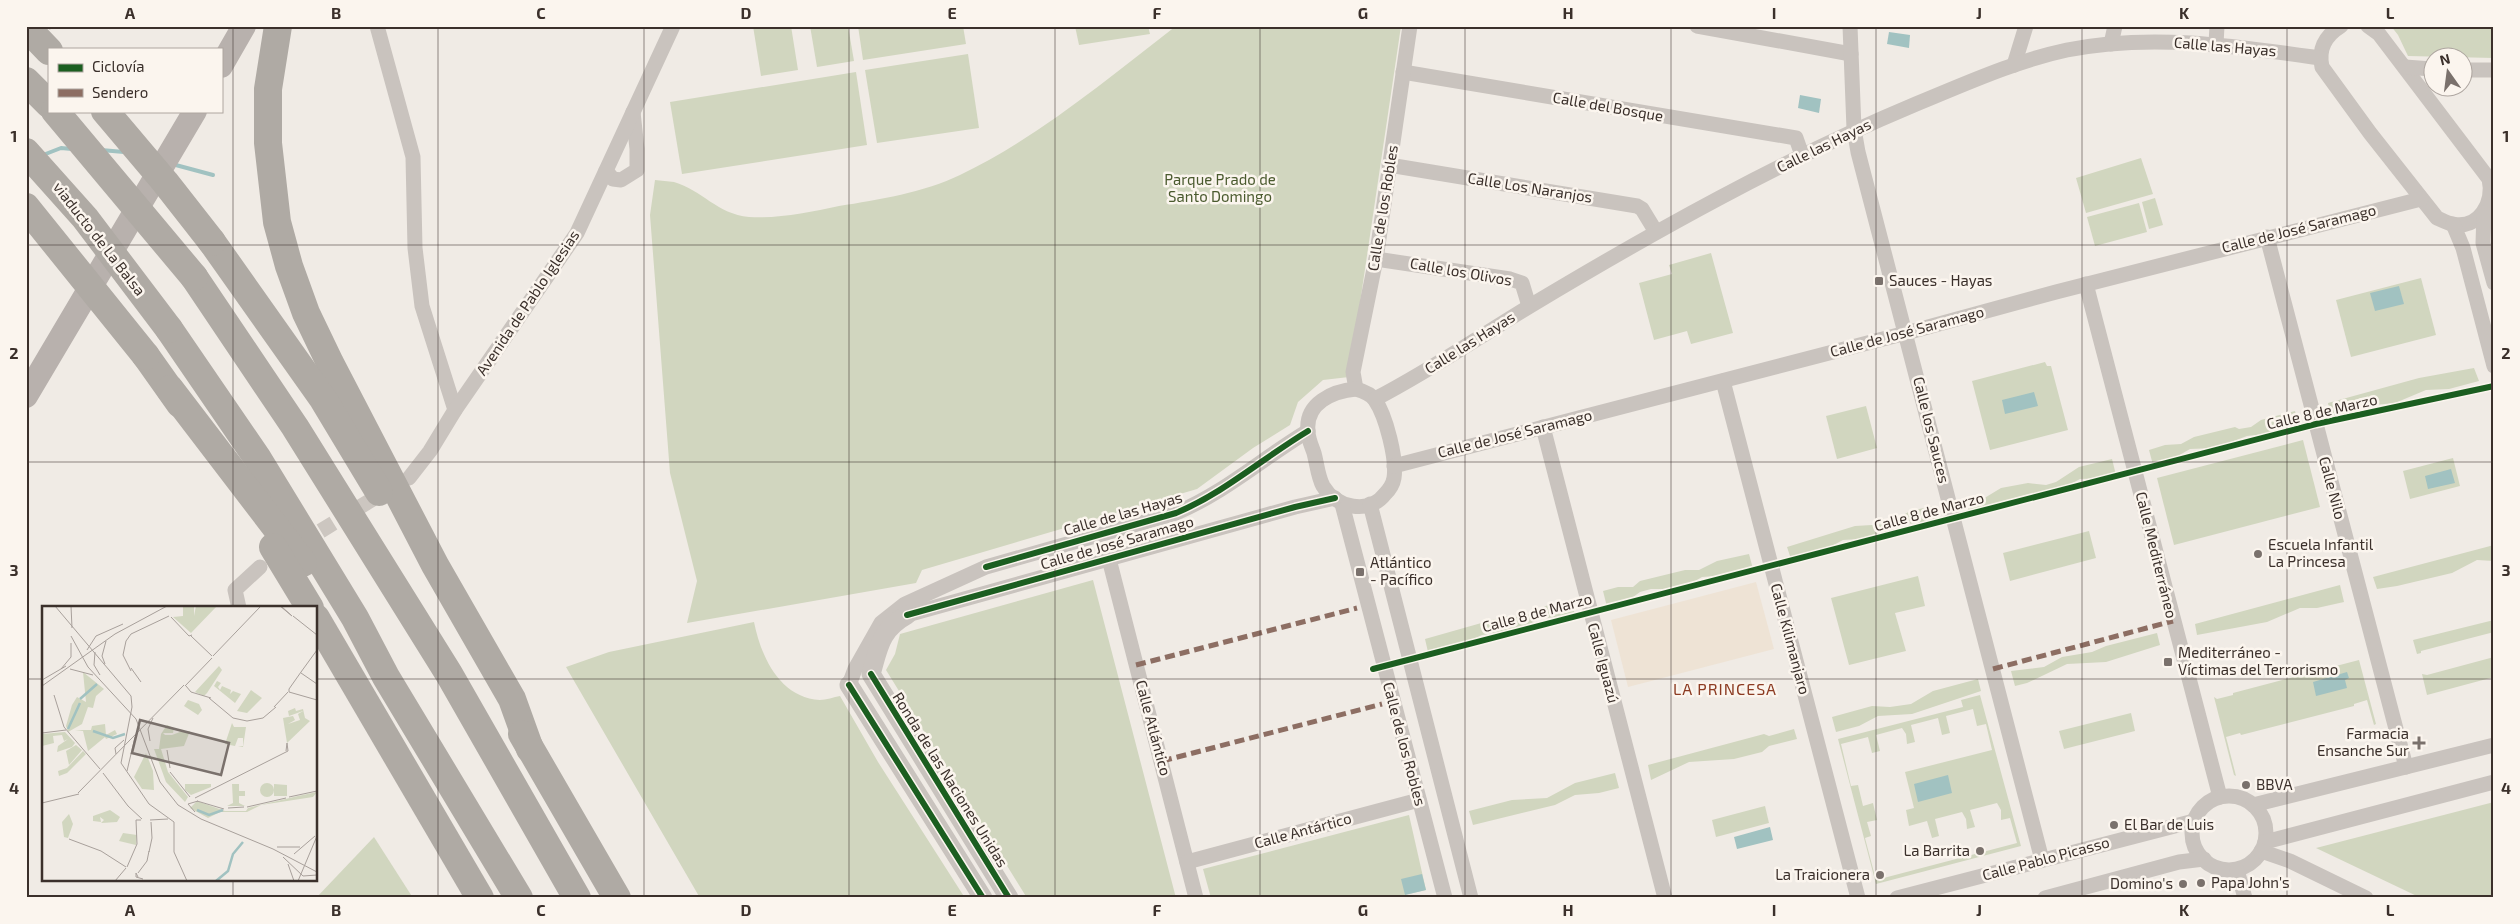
<svg xmlns="http://www.w3.org/2000/svg" width="2520" height="924" font-family="'Exo 2',sans-serif">
  <rect width="100%" height="100%" fill="#f0ebe5"/>
  <g fill="#d1d6bf" fill-rule="evenodd">
    <polygon points="753,26 791,26 798,70 761,76"/>
    <polygon points="810,26 848,26 854,61 817,67"/>
    <polygon points="858,26 963,26 966,44 863,60"/>
    <polygon points="1075,26 1148,26 1150,34 1079,45"/>
    <path d="M 1176,26 L 1401,26 L 1349,377 L 1323,380 L 1298,402 L 1290,425 L 1253,448 L 1197,489 L 922,570 L 916,583 L 687,623 L 697,581 L 670,473 L 650,215 L 655,180 C 661,181 668,181 674,182 C 702,190 717,214 749,217 C 778,219 810,212 839,206 C 878,200 925,192 960,175 C 1039,137 1107,79 1176,26 Z"/>
    <polygon points="2391,26 2494,26 2494,58 2408,56 2398,35"/>
    <polygon points="968,54 979,128 877,143 865,70"/>
    <polygon points="856,72 867,145 682,174 670,102"/>
    <polygon points="2141,158 2153,194 2086,213 2076,178"/>
    <polygon points="2155,198 2163,225 2149,229 2142,202"/>
    <polygon points="2139,203 2147,232 2095,246 2087,217"/>
    <polygon points="1711,253 1733,333 1691,344 1687,331 1654,340 1639,283 1672,274 1669,265"/>
    <polygon points="2421,278 2436,335 2351,357 2336,300"/>
    <polygon points="2045,362 2047,366 2051,366 2068,430 1990,450 1972,381"/>
    <polygon points="2474,368 2479,381 2449,389 2426,390 2395,403 2363,406 2331,419 2328,403 2419,378"/>
    <polygon points="1866,406 1877,448 1837,459 1826,416"/>
    <polygon points="2295,411 2299,426 2274,433 2247,436 2215,448 2190,449 2169,461 2153,465 2149,450 2165,445 2181,444 2194,437 2235,427 2239,429 2251,427 2261,420"/>
    <polygon points="2303,440 2320,507 2174,545 2157,478"/>
    <polygon points="2453,458 2460,486 2410,499 2403,471"/>
    <polygon points="2112,459 2116,475 2105,478 2080,479 2057,491 2042,491 2022,499 1969,513 1968,508 2001,488 2028,483 2046,485 2056,482 2079,467"/>
    <polygon points="1933,506 1937,521 1906,524 1877,538 1843,540 1822,551 1791,559 1787,547 1855,526 1889,524 1910,511"/>
    <polygon points="2089,531 2096,558 2010,581 2003,553"/>
    <polygon points="2494,545 2494,561 2477,560 2452,573 2397,586 2377,589 2373,577"/>
    <polygon points="1749,554 1753,569 1728,575 1702,577 1690,584 1669,589 1651,589 1640,592 1626,602 1607,607 1603,591 1618,587 1633,587 1640,581 1685,570 1699,570 1717,561"/>
    <polygon points="1918,576 1925,606 1895,613 1906,651 1849,665 1831,598"/>
    <polygon points="1093,580 1176,898 1027,898 886,670 895,654 900,634"/>
    <polygon points="2340,585 2344,602 2317,608 2300,608 2267,622 2197,635 2195,624"/>
    <polygon points="1571,600 1575,615 1539,619 1521,629 1482,635 1458,646 1428,652 1425,639 1506,616 1523,617 1548,605"/>
    <polygon points="2494,620 2494,632 2421,651 2421,653 2417,654 2413,640"/>
    <path d="M 754,622 C 761,657 780,698 820,700 C 826,700 834,697 840,696 L 878,762 L 965,898 L 700,898 L 566,667 L 609,652 Z"/>
    <polygon points="2157,633 2160,645 2106,662 2067,664 2027,683 2015,686 2011,671 2044,667 2062,657 2092,652 2106,646"/>
    <polygon points="2494,657 2494,677 2427,695 2422,674 2427,675"/>
    <polygon points="2359,660 2376,724 2374,725 2367,700 2354,704 2354,706 2241,735 2240,733 2226,737 2236,776 2234,775 2214,697 2217,699 2233,695 2233,693"/>
    <polygon points="1978,679 1981,691 1912,714 1878,716 1859,726 1836,732 1832,717 1872,706 1890,707 1911,704 1933,691"/>
    <path d="M 1980,695 L 2021,846 L 1876,884 L 1838,739 L 1963,707 L 1961,700 ZM 1973,709 L 1977,726 L 1986,724 L 1992,750 L 1905,772 L 1914,808 L 1906,810 L 1909,826 L 1927,821 L 1932,838 L 1939,836 L 1935,819 L 1962,812 L 1966,819 L 1967,829 L 1975,827 L 1970,810 L 1997,803 L 2001,810 L 2001,820 L 2010,818 L 2017,843 L 1876,880 L 1865,838 L 1871,836 L 1867,822 L 1877,820 L 1873,803 L 1863,806 L 1858,785 L 1851,786 L 1841,744 L 1868,737 L 1872,753 L 1880,751 L 1876,735 L 1902,728 L 1906,734 L 1907,744 L 1915,742 L 1911,725 L 1938,718 L 1942,735 L 1950,733 L 1946,716 Z"/>
    <polygon points="2131,713 2135,731 2064,749 2059,731"/>
    <polygon points="1794,729 1797,739 1769,746 1762,752 1734,759 1689,762 1651,780 1648,765 1764,734 1769,736"/>
    <polygon points="1615,773 1619,788 1599,793 1575,795 1555,805 1473,825 1469,811 1512,800 1547,798 1575,783"/>
    <polygon points="2494,802 2494,898 2421,898 2316,848"/>
    <polygon points="1765,806 1769,823 1716,837 1712,820"/>
    <polygon points="1409,815 1426,890 1391,898 1211,898 1203,869"/>
    <polygon points="374,837 413,898 316,898"/>
  </g>
  <polygon fill="#eee3d5" points="1756,582 1774,649 1628,687 1611,620"/>
  <g fill="#a1c2c1">
    <polygon points="1889,32 1910,35 1909,48 1887,44"/>
    <polygon points="1800,95 1821,99 1819,113 1798,108"/>
    <polygon points="2399,286 2404,304 2375,311 2370,293"/>
    <polygon points="2034,392 2038,406 2005,414 2002,400"/>
    <polygon points="2451,469 2455,483 2428,489 2425,476"/>
    <polygon points="2347,672 2349,678 2345,680 2347,688 2316,696 2313,682"/>
    <polygon points="1948,775 1952,793 1918,802 1914,784"/>
    <polygon points="1770,827 1773,840 1737,849 1734,837"/>
    <polygon points="1422,874 1426,890 1405,895 1401,879"/>
  </g>
  <g fill="none" stroke-linecap="round" stroke-linejoin="round">
    <g stroke="#a1c2c1" stroke-width="4">
      <polyline points="101,150 124,152"/>
      <polyline points="43,155 61,148 72,149"/>
      <polyline points="172,164 213,175"/>
    </g>
    <polyline stroke="#ccc6c0" stroke-width="15" stroke-dasharray="15 8" stroke-linecap="butt" points="301,543 386,491"/>
    <g stroke="#c9c3be" stroke-width="15">
      <polyline points="377,26 413,157 415,248 422,306 455,410"/>
      <polyline points="1697,26 1851,54"/>
      <polyline points="1850,26 1854,129 1858,152 2042,860"/>
      <path d="M 2341,26 C 2325,36 2318,49 2322,67 L 2370,133 L 2437,218 C 2442,220 2447,223 2452,224 C 2479,230 2495,202 2489,179 L 2379,34 L 2368,26"/>
      <polyline points="2111,44 2115,26"/>
      <polyline points="2216,44 2217,26"/>
      <polyline points="2014,65 2026,26"/>
      <polyline points="2405,67 2432,69"/>
      <polyline points="2462,70 2494,70"/>
      <polyline points="1403,72 1796,138 1802,155"/>
      <polyline points="1389,165 1637,206 1642,209 1656,232"/>
      <polyline points="606,171 613,179 621,180 637,170 637,149 633,112"/>
      <polyline points="2484,213 2483,243 2494,283"/>
      <polyline points="2453,224 2463,248 2494,366"/>
      <polyline points="2267,237 2406,767"/>
      <polyline points="1376,259 1510,279 1522,283 1529,306"/>
      <polyline points="2086,284 2220,797"/>
      <polyline points="1723,381 1858,898"/>
      <polyline points="1356,389 1353,372 1376,259 1410,26"/>
      <path d="M 1356,389 C 1363,391 1371,394 1375,400 C 1386,416 1397,459 1394,478 C 1393,484 1389,490 1385,494 C 1369,515 1336,508 1323,486 C 1318,477 1317,464 1314,453 C 1312,447 1308,439 1308,431 C 1305,403 1333,391 1356,389 Z"/>
      <path d="M 1375,399 C 1429,371 1479,337 1530,306 C 1655,231 1782,160 1916,104 C 1965,84 2015,61 2067,50 C 2151,33 2236,46 2320,58"/>
      <polyline points="1543,427 1665,898"/>
      <polyline points="1394,466 1906,333 2056,292 2421,199"/>
      <polyline points="409,478 430,451 455,410 577,233 673,26"/>
      <polyline points="1342,504 1445,898"/>
      <polyline points="1370,504 1471,898"/>
      <polyline points="1109,559 1196,898"/>
      <polyline points="239,608 235,590 260,567"/>
      <polyline points="907,615 1295,507 1335,498"/>
      <path d="M 849,685 L 855,669 L 881,623 L 905,604 L 986,567 L 1176,513 C 1224,493 1263,458 1308,431"/>
      <circle cx="2229" cy="833" r="37"/>
      <polyline points="2253,805 2494,745"/>
      <polyline points="2265,842 2494,782"/>
      <polyline points="2261,851 2290,861 2366,898"/>
      <polyline points="1187,862 1419,800"/>
      <polyline points="2237,870 2245,898"/>
      <polyline points="1897,898 2194,821"/>
      <polyline points="2045,898 2179,862 2204,859"/>
    </g>
    <g stroke="#c9c3be" stroke-width="19">
      <path d="M 907,615 C 880,630 879,647 871,674 L 1009,898"/>
      <polyline points="849,685 983,898"/>
    </g>
    <g stroke="#b8b1ad" stroke-width="24">
      <polyline points="221,66 244,26"/>
      <polyline points="26,396 195,111"/>
    </g>
    <g stroke="#afaaa4" stroke-width="28">
      <polyline points="278,26 268,89 268,143 277,222 289,266 306,313 330,363 435,565 512,699 530,749"/>
      <polyline points="26,81 49,104"/>
      <polyline points="212,242 323,399 379,492"/>
      <polyline points="194,277 295,427 449,674 577,898"/>
      <polyline points="169,329 258,459 355,618 386,677 519,898"/>
      <polyline points="146,356 180,404"/>
      <polyline points="170,389 303,563"/>
      <polyline points="273,547 310,608"/>
      <polyline points="316,618 480,898"/>
      <polyline points="522,734 617,898"/>
    </g>
    <g stroke="#b1aca8" stroke-width="4" stroke-dasharray="1 4" stroke-linecap="butt">
      <polyline points="26,37 38,26"/>
      <polyline points="26,48 51,26"/>
    </g>
    <g stroke="#afaaa4" stroke-width="28">
      <polyline points="26,27 49,51"/>
      <polyline points="55,111 194,277"/>
      <polyline points="105,111 165,182 212,242"/>
      <polyline points="26,152 85,218 169,329"/>
      <polyline points="26,207 146,356"/>
    </g>
    <g stroke="#8d6e63" stroke-width="5" stroke-dasharray="10 5" stroke-linecap="butt">
      <polyline points="1136,665 1357,608"/>
      <polyline points="1993,669 2173,621"/>
      <polyline points="1162,761 1382,704"/>
      <polyline points="2051,896 2052,898"/>
    </g>
    <defs>
      <g id="cycleway">
        <path d="M 986,567 L 1176,513 C 1224,493 1263,458 1308,431"/>
        <polyline points="907,615 1295,507 1335,498"/>
        <polyline points="1373,669 2316,424 2494,386"/>
        <polyline points="871,674 1009,898"/>
        <polyline points="849,685 983,898"/>
      </g>
    </defs>
    <use href="#cycleway" stroke="#fbf5ee" stroke-width="9"/>
    <use href="#cycleway" stroke="#1b5e20" stroke-width="6"/>
  </g>
  <path fill="none" stroke="#3b302b" stroke-width="1" stroke-opacity="0.55" d="M 233,26 L 233,608M 438,26 L 438,898M 644,26 L 644,898M 849,26 L 849,898M 1055,26 L 1055,898M 1260,26 L 1260,898M 1465,26 L 1465,898M 1671,26 L 1671,898M 1876,26 L 1876,898M 2082,26 L 2082,898M 2287,26 L 2287,898M 26,245 L 2494,245M 26,462 L 2494,462M 26,679 L 44,679M 316,679 L 2494,679M 233,880 L 233,898"/>
  <g fill="#7a716c" stroke="#fbf5ee" stroke-width="2">
    <rect x="1874" y="276" width="10" height="10" rx="2.5"/>
    <circle cx="2258" cy="554" r="5"/>
    <rect x="1355" y="567" width="10" height="10" rx="2.5"/>
    <rect x="2163" y="657" width="10" height="10" rx="2.5"/>
    <path d="M2416.5 735.5h5v5h5v5h-5v5h-5v-5h-5v-5h5z"/>
    <circle cx="2246" cy="785" r="5"/>
    <circle cx="2114" cy="825" r="5"/>
    <circle cx="1980" cy="851" r="5"/>
    <circle cx="1880" cy="875" r="5"/>
    <circle cx="2201" cy="883" r="5"/>
    <circle cx="2183" cy="884" r="5"/>
  </g>
  <g text-anchor="middle" stroke-width="5" stroke-linejoin="round" paint-order="stroke">
    <g font-size="15" fill="#3b302b" stroke="#fbf5ee">
      <text transform="translate(2225 47) rotate(5)" y="5">Calle las Hayas</text>
      <text transform="translate(1608 107) rotate(10)" y="5">Calle del Bosque</text>
      <text transform="translate(1824 146) rotate(-26)" y="5">Calle las Hayas</text>
      <text transform="translate(1530 188) rotate(9)" y="5">Calle Los Naranjos</text>
      <text transform="translate(1383 208) rotate(-81)" y="5">Calle de los Robles</text>
      <text transform="translate(2299 229) rotate(-14)" y="5">Calle de José Saramago</text>
      <text transform="translate(99 239) rotate(52)" y="5">viaducto de La Balsa</text>
      <text transform="translate(1461 272) rotate(10)" y="5">Calle los Olivos</text>
      <text transform="translate(528 303) rotate(-56)" y="5">Avenida de Pablo Iglesias</text>
      <text transform="translate(1907 332) rotate(-15)" y="5">Calle de José Saramago</text>
      <text transform="translate(1470 343) rotate(-32)" y="5">Calle las Hayas</text>
      <text transform="translate(2322 412) rotate(-13)" y="5">Calle 8 de Marzo</text>
      <text transform="translate(1931 430) rotate(76)" y="5">Calle los Sauces</text>
      <text transform="translate(1515 434) rotate(-14)" y="5">Calle de José Saramago</text>
      <text transform="translate(2332 488) rotate(75)" y="5">Calle Nilo</text>
      <text transform="translate(1929 512) rotate(-15)" y="5">Calle 8 de Marzo</text>
      <text transform="translate(1123 514) rotate(-16)" y="5">Calle de las Hayas</text>
      <text transform="translate(1117 543) rotate(-16)" y="5">Calle de José Saramago</text>
      <text transform="translate(2156 555) rotate(76)" y="5">Calle Mediterráneo</text>
      <text transform="translate(1537 613) rotate(-15)" y="5">Calle 8 de Marzo</text>
      <text transform="translate(1790 639) rotate(75)" y="5">Calle Kilimanjaro</text>
      <text transform="translate(1603 663) rotate(75)" y="5">Calle Iguazú</text>
      <text transform="translate(1153 728) rotate(75)" y="5">Calle Atlántico</text>
      <text transform="translate(1404 744) rotate(75)" y="5">Calle de los Robles</text>
      <text transform="translate(950 780) rotate(58)" y="5">Ronda de las Naciones Unidas</text>
      <text transform="translate(1303 831) rotate(-15)" y="5">Calle Antártico</text>
      <text transform="translate(2046 859) rotate(-15)" y="5">Calle Pablo Picasso</text>
    </g>
    <g font-size="15" fill="#4a5a2e" stroke="#fbf5ee">
      <text x="1220" y="185">Parque Prado de<tspan x="1220" dy="17">Santo Domingo</tspan></text>
    </g>
    <g font-size="15" fill="#3b302b" stroke="#fbf5ee" text-anchor="start">
      <text x="1889" y="286">Sauces - Hayas</text>
      <text x="2268" y="550">Escuela Infantil<tspan x="2268" dy="17">La Princesa</tspan></text>
      <text x="1370" y="568">Atlántico<tspan x="1370" dy="17">- Pacífico</tspan></text>
      <text x="2178" y="658">Mediterráneo -<tspan x="2178" dy="17">Víctimas del Terrorismo</tspan></text>
      <text x="2409" y="739" text-anchor="end">Farmacia<tspan x="2409" dy="17">Ensanche Sur</tspan></text>
      <text x="2256" y="790">BBVA</text>
      <text x="2124" y="830">El Bar de Luis</text>
      <text x="1970" y="856" text-anchor="end">La Barrita</text>
      <text x="1870" y="880" text-anchor="end">La Traicionera</text>
      <text x="2211" y="888">Papa John's</text>
      <text x="2173" y="889" text-anchor="end">Domino's</text>
    </g>
    <g font-size="16" letter-spacing="1" fill="#8c3b22" stroke="#fbf5ee">
      <text x="1725" y="695">LA PRINCESA</text>
    </g>
  </g>
  <g transform="translate(42 606)">
    <rect width="275" height="275" fill="#f0ebe5"/>
    <path d="M 141,0 L 152,0 L 152,10 L 154,0 L 175,0 L 149,27 L 131,11 L 141,10 ZM 177,60 L 180,64 L 165,87 L 162,90 L 153,86 ZM 41,66 L 62,83 L 54,90 L 51,102 L 46,101 L 40,118 L 26,126 L 24,120 L 30,99 L 35,91 L 44,96 ZM 175,75 L 179,77 L 176,81 L 178,84 L 180,80 L 189,84 L 188,88 L 191,85 L 199,88 L 193,97 L 172,80 ZM 209,84 L 220,92 L 205,107 L 195,105 ZM 146,94 L 157,98 L 160,104 L 156,109 L 142,100 ZM 253,102 L 254,105 L 261,103 L 263,112 L 268,115 L 245,137 L 241,112 L 251,110 L 253,114 L 246,118 L 258,114 L 256,108 L 261,105 L 247,110 L 246,105 ZM 190,117 L 192,121 L 204,121 L 201,141 L 196,140 L 201,140 L 201,132 L 196,132 L 193,140 L 183,138 ZM 63,118 L 64,129 L 73,124 L 75,128 L 64,133 L 63,131 L 46,145 L 41,125 L 33,124 L 49,124 L 50,120 ZM 125,119 L 132,122 L 131,127 L 121,127 L 123,129 L 130,129 L 138,126 L 136,123 L 139,126 L 148,125 L 142,140 L 119,143 L 126,166 L 146,191 L 143,196 L 124,176 L 112,143 L 117,143 L 119,128 ZM 23,126 L 33,137 L 30,141 L 15,146 L 16,140 L 26,133 L 22,135 L 20,129 L 11,130 L 12,137 L 0,140 L 0,128 ZM 34,139 L 40,144 L 27,159 L 24,145 ZM 41,145 L 44,148 L 25,167 L 17,170 L 16,165 L 25,162 ZM 104,147 L 111,165 L 112,184 L 100,183 L 92,171 ZM218 184a7 7 0 1 1 14 0a7 7 0 1 1-14 0ZM 143,178 L 169,178 L 169,181 L 149,189 L 143,184 ZM 190,178 L 197,178 L 197,185 L 203,185 L 203,190 L 197,190 L 197,197 L 203,200 L 185,200 L 191,197 ZM 232,178 L 245,179 L 245,190 L 232,190 ZM 275,186 L 271,191 L 219,199 L 205,206 L 178,206 L 166,212 L 148,202 L 155,195 L 183,205 L 204,205 L 206,202 L 256,190 ZM 68,204 L 78,211 L 75,216 L 59,217 L 62,214 L 58,211 L 59,216 L 51,215 L 51,210 ZM 27,208 L 31,218 L 26,232 L 22,231 L 20,216 ZM 81,227 L 95,229 L 94,239 L 77,235 Z" fill="#d1d6bf"/>
    <path fill="none" stroke="#a1c2c1" stroke-width="2.5" d="M 38,93 L 55,78M 26,123 L 38,97M 51,125 L 71,132 L 83,128M 155,204 L 167,209 L 181,204M 174,275 L 186,265 L 191,248 L 201,236"/>
    <path fill="none" stroke="#a8a09b" stroke-width="1" d="M 13,0 L 89,90 L 90,101 L 79,157 L 107,198 L 132,216 L 132,246 L 145,275M 29,0 L 30,22M 238,0 L 250,10 L 239,0M 251,10 L 275,29M 129,11 L 147,30 L 150,29M 29,30 L 46,61 L 94,113 L 118,176 L 136,199 L 159,213 L 231,243 L 275,266M 149,30 L 170,50M 45,44 L 54,30 L 81,18M 53,46 L 52,59 L 58,69M 171,50 L 218,1M 63,58 L 60,50 L 64,35M 89,62 L 99,76M 19,63 L 29,51 L 29,37M 28,63 L 51,69M 89,65 L 81,49 L 84,35 L 89,28 L 127,10M 259,66 L 275,44M 259,67 L 275,78M 0,74 L 24,60M 0,80 L 73,28 L 125,0M 143,80 L 170,52M 144,80 L 149,86 L 169,92M 247,83 L 247,86 L 275,94M 247,83 L 259,66M 12,89 L 22,121 L 58,163M 167,92 L 191,112 L 205,115 L 221,112 L 234,101M 232,101 L 246,86M 0,127 L 24,124M 108,135 L 106,123 L 111,112M 125,144 L 128,162M 74,148 L 73,142 L 82,134M 85,165 L 93,131M 128,166 L 148,191M 61,167 L 86,200 L 100,213M 36,187 L 142,79M 247,191 L 275,185M 153,192 L 246,145 L 245,137 L 244,145M 155,195 L 182,203M 0,197 L 37,188M 205,201 L 244,192M 186,202 L 202,201M 153,206 L 146,198 L 156,195M 108,214 L 126,213M 27,233 L 59,245 L 84,261M 235,241 L 258,241M 107,246 L 110,232 L 109,216M 252,248 L 273,230M 241,251 L 261,270 L 275,269M 246,258 L 252,275M 85,261 L 95,238 L 94,214 L 99,214M 96,267 L 105,255 L 107,245M 96,271 L 94,267 L 94,271 L 101,273M 73,275 L 84,262M 256,275 L 275,230"/>
    <path fill="#7a716c" fill-opacity="0.15" stroke="#7a716c" stroke-width="2.5" d="M 98,114 L 187,137 L 179,169 L 90,147 Z"/>
    <rect width="275" height="275" fill="none" stroke="#3b302b" stroke-width="2.5"/>
  </g>
  <rect width="2520" height="924" fill="none" stroke="#fbf5ee" stroke-width="55"/>
  <rect x="48" y="48" width="175" height="65" fill="#fbf5ee" stroke="#aea6a0"/>
  <rect x="58" y="64" width="25" height="8" fill="#1b5e20" stroke="#aea6a0"/>
  <text x="92" y="72" font-size="15" fill="#3b302b">Ciclovía</text>
  <rect x="58" y="89" width="25" height="8" fill="#8d6e63" stroke="#aea6a0"/>
  <text x="92" y="98" font-size="15" fill="#3b302b">Sendero</text>
  <g transform="translate(2448 72) rotate(346)"><circle r="24" fill="#fbf5ee" stroke="#aea6a0"/>
  <path d="M0-4L9 19L0 12L-9 19Z" fill="#7a716c"/>
  <text y="-8" font-size="14" font-weight="bold" text-anchor="middle" fill="#3b302b">N</text>
  </g>
  <rect x="28" y="28" width="2464" height="868" fill="none" stroke="#3b302b" stroke-width="2"/>
  <g font-size="16" text-anchor="middle" font-weight="bold" fill="#3b302b">
    <text x="130" y="19">A</text>
    <text x="336" y="19">B</text>
    <text x="541" y="19">C</text>
    <text x="746" y="19">D</text>
    <text x="952" y="19">E</text>
    <text x="1157" y="19">F</text>
    <text x="1363" y="19">G</text>
    <text x="1568" y="19">H</text>
    <text x="1774" y="19">I</text>
    <text x="1979" y="19">J</text>
    <text x="2184" y="19">K</text>
    <text x="2390" y="19">L</text>
    <text x="14" y="142">1</text>
    <text x="2506" y="142">1</text>
    <text x="14" y="359">2</text>
    <text x="2506" y="359">2</text>
    <text x="14" y="576">3</text>
    <text x="2506" y="576">3</text>
    <text x="14" y="794">4</text>
    <text x="2506" y="794">4</text>
    <text x="130" y="916">A</text>
    <text x="336" y="916">B</text>
    <text x="541" y="916">C</text>
    <text x="746" y="916">D</text>
    <text x="952" y="916">E</text>
    <text x="1157" y="916">F</text>
    <text x="1363" y="916">G</text>
    <text x="1568" y="916">H</text>
    <text x="1774" y="916">I</text>
    <text x="1979" y="916">J</text>
    <text x="2184" y="916">K</text>
    <text x="2390" y="916">L</text>
  </g>
</svg>
